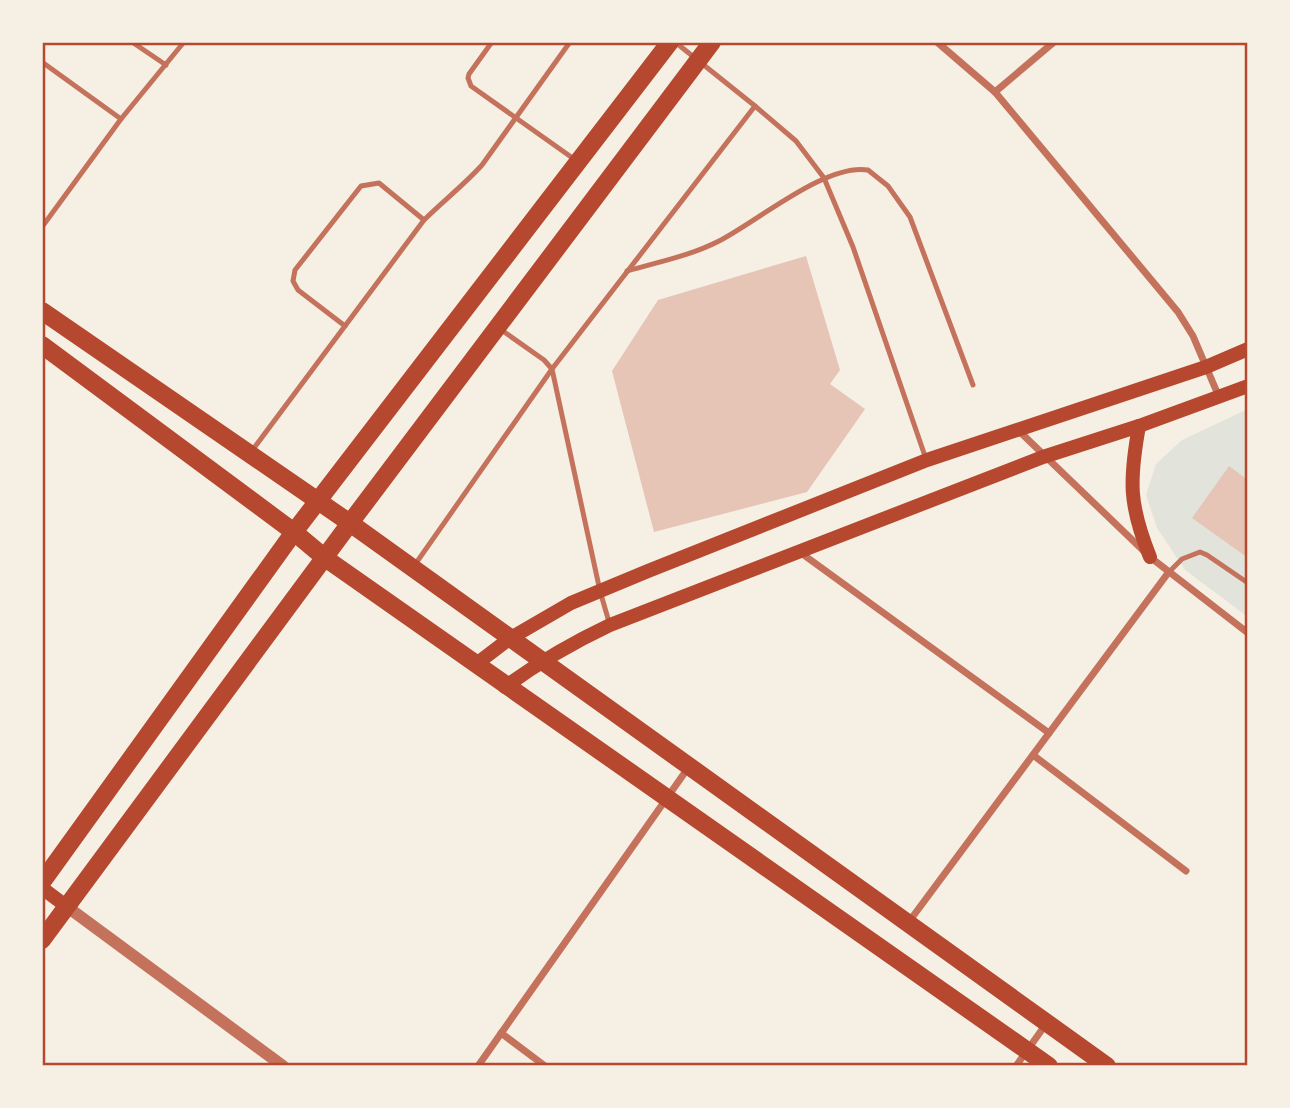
<svg xmlns="http://www.w3.org/2000/svg" width="1290" height="1108" font-family="Signika,sans-serif">
  <rect width="100%" height="100%" fill="#f6efe4"/>
  <polygon fill="#e2e4dc" points="1248,409 1248,617 1185,570 1157,528 1146,495 1156,464 1182,440"/>
  <g fill="#e6c5b7">
    <polygon points="806,256 840,370 830,384 865,409 807,492 654,532 612,371 658,300"/>
    <polygon points="1229,466 1248,480 1248,558 1192,518"/>
  </g>
  <g fill="none" stroke-linecap="round" stroke-linejoin="round">
    <g stroke="#c5725c" stroke-width="5">
      <polyline points="132,42 166,65"/>
      <polyline points="492,42 469,74 468,78 471,86 574,159"/>
      <polyline points="42,62 121,119"/>
      <polyline points="755,106 796,141 824,178 853,247 926,459"/>
      <polyline points="42,227 121,119 184,42"/>
      <path d="M 627,271 C 658,262 690,256 719,241 C 758,221 826,163 868,170 L 888,186 L 910,217 L 973,385"/>
      <polyline points="345,326 298,290 293,281 295,270 361,186 379,183 424,220"/>
      <polyline points="500,329 544,360 552,369 600,591 609,622"/>
      <path d="M 251,452 L 424,220 C 443,201 464,185 482,165 L 570,42"/>
      <polyline points="414,566 552,369 755,106 675,42"/>
      <polyline points="1168,573 1182,559 1200,552 1207,555 1248,583"/>
    </g>
    <g stroke="#c5725c" stroke-width="7">
      <polyline points="937,42 995,92 1178,312 1193,336 1219,397"/>
      <polyline points="995,92 1054,42"/>
      <polyline points="1018,430 1150,557 1248,633"/>
      <polyline points="801,553 1049,733"/>
      <polyline points="1033,755 1186,871"/>
      <polyline points="908,923 1168,573"/>
      <polyline points="501,1033 545,1066"/>
      <polyline points="478,1066 688,768"/>
      <polyline points="1016,1066 1046,1024"/>
    </g>
    <polyline stroke="#c5725c" stroke-width="12" points="66,906 283,1066"/>
    <g stroke="#b5482f" stroke-width="14">
      <path d="M 1139,426 C 1129,481 1129,505 1150,557"/>
      <polyline points="475,665 509,639 571,603 648,571 927,460 1206,367 1248,349"/>
      <path d="M 505,687 C 539,662 572,643 610,625 L 1043,457 L 1139,426 L 1248,386"/>
      <polyline points="42,888 66,906"/>
    </g>
    <g stroke="#b5482f" stroke-width="18">
      <polyline points="42,311 350,523 1107,1066"/>
      <polyline points="42,345 294,532 325,558 1049,1066"/>
      <polyline points="42,882 294,532 670,42"/>
      <polyline points="42,940 350,523 712,42"/>
    </g>
  </g>
  <rect width="1290" height="1108" fill="none" stroke="#f6efe4" stroke-width="88"/>
  <rect x="44" y="44" width="1202" height="1020" fill="none" stroke="#b5482f" stroke-width="2.5"/>
</svg>
